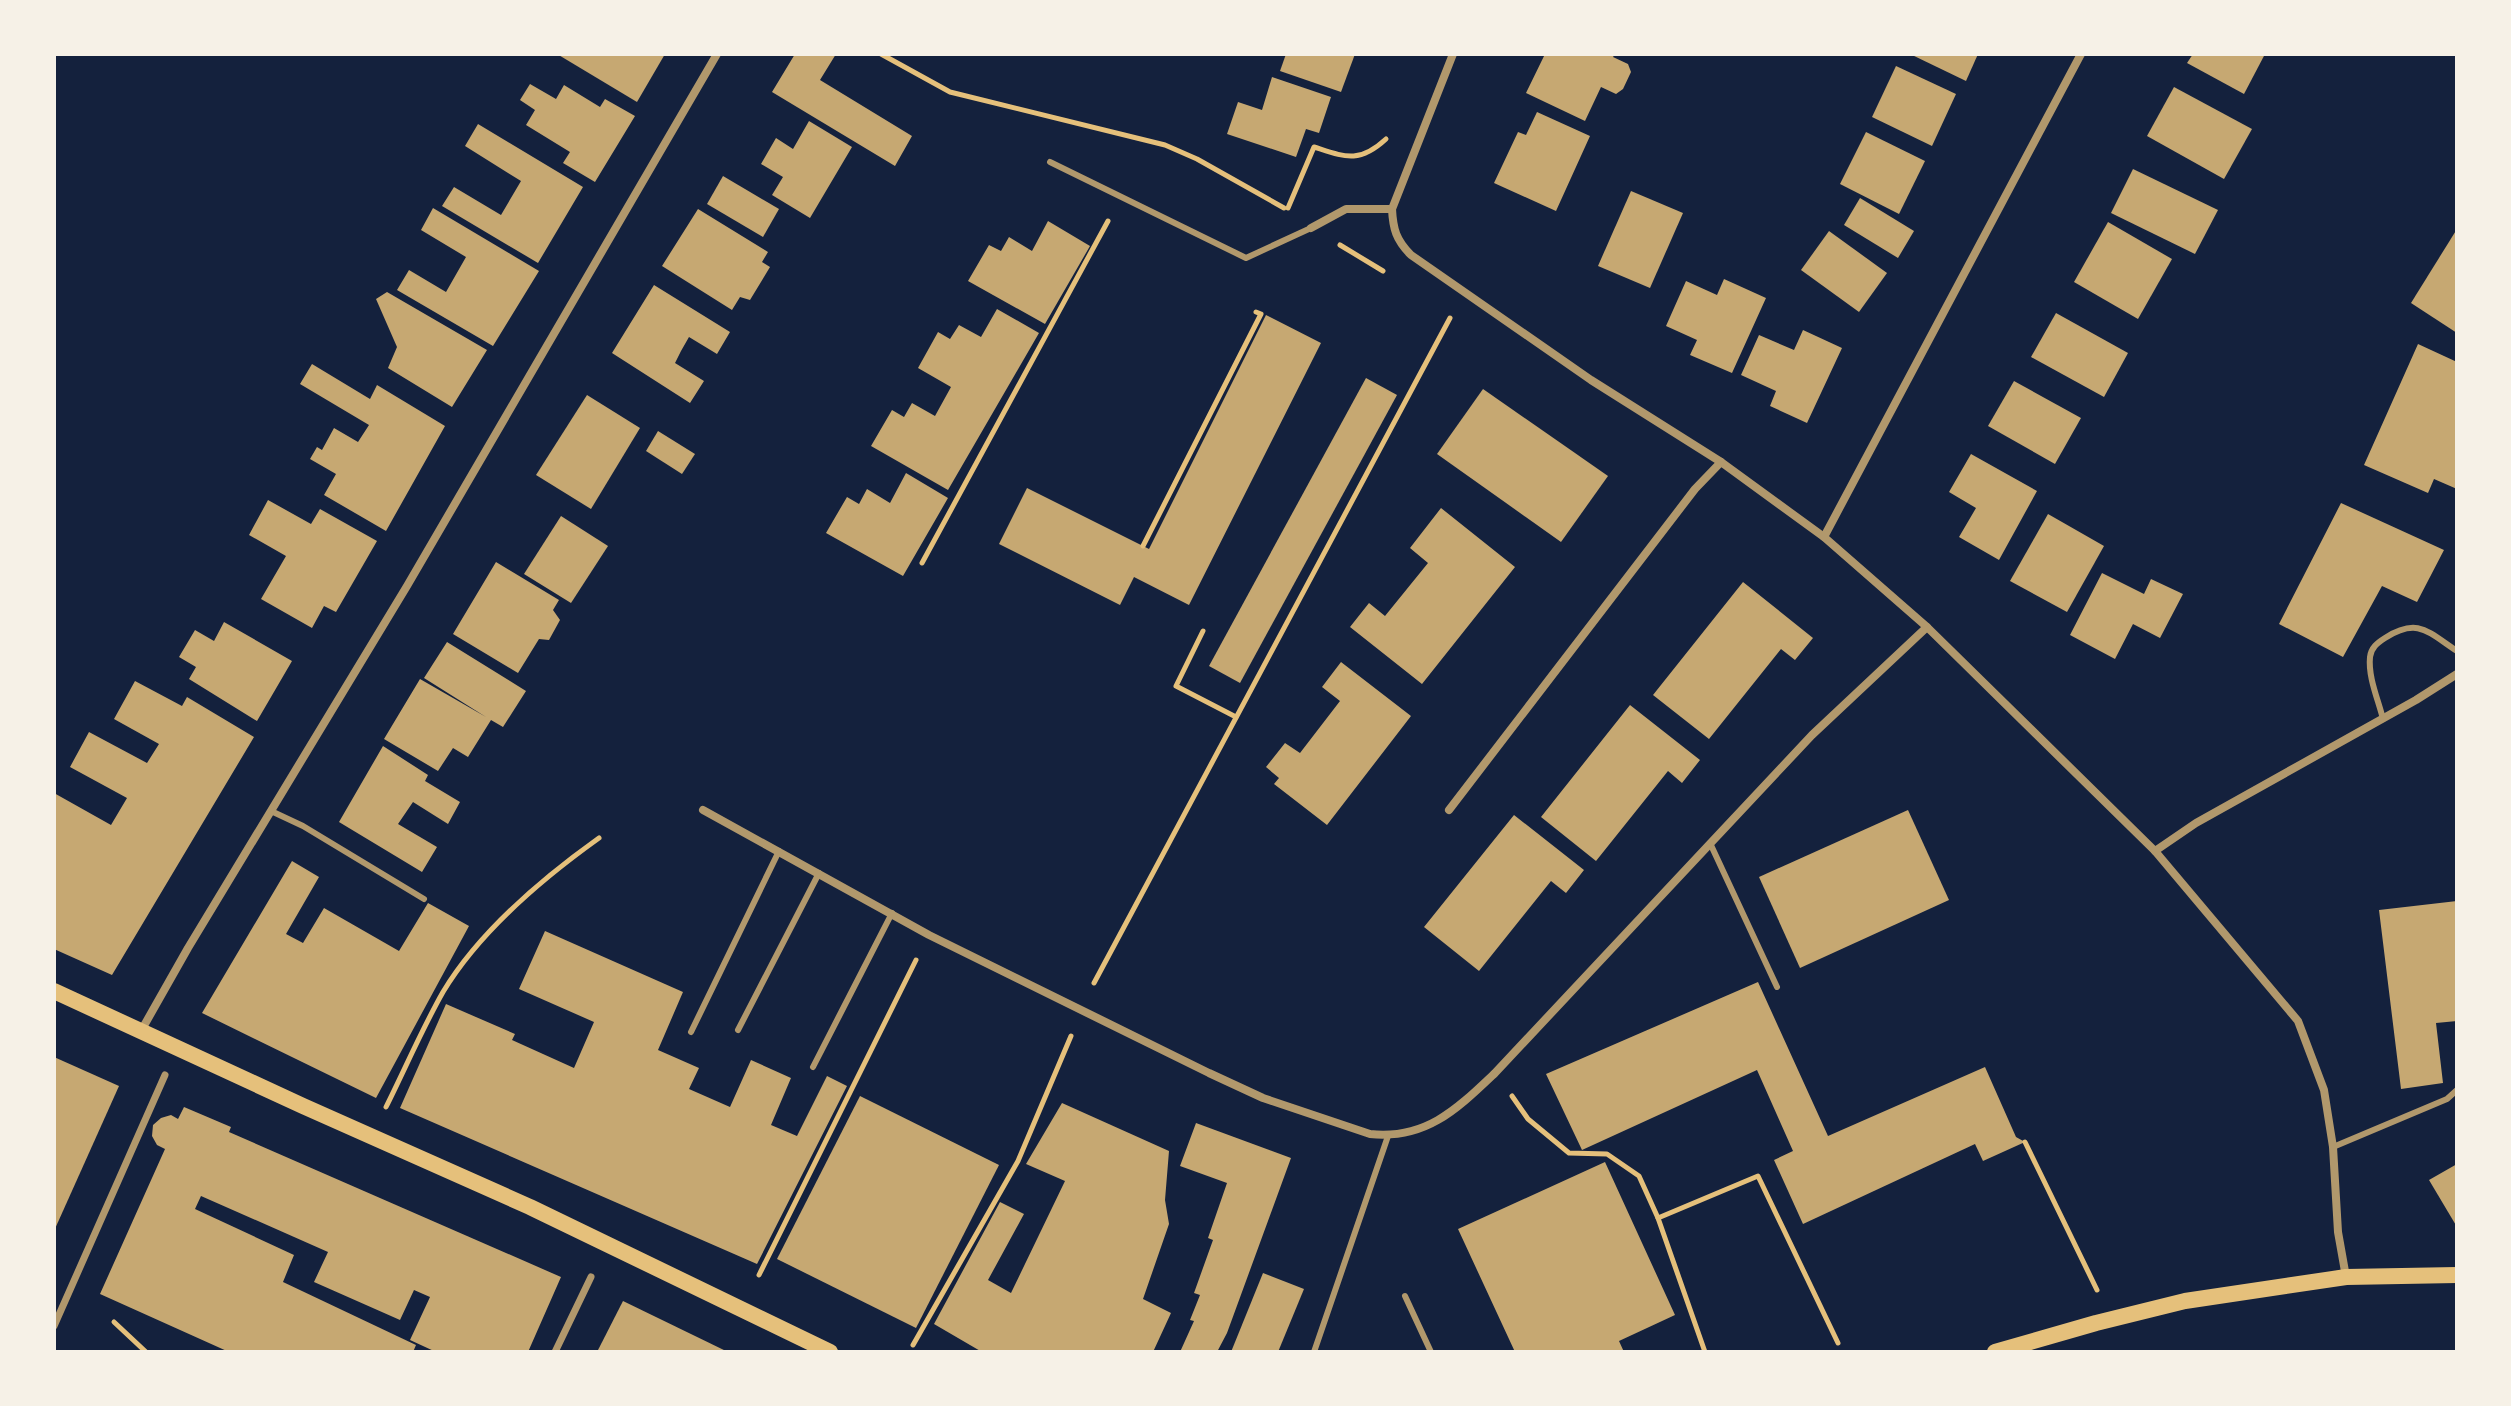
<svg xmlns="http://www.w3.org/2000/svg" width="2511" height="1406" font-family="Cabin,sans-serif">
  <rect width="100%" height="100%" fill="#14213d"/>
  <g fill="#c6a872">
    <polygon points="557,54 665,54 637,102"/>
    <polygon points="795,54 836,54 820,80 912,136 895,166 772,92"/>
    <polygon points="1286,54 1355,54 1341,92 1280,71"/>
    <polygon points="1545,54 1615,54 1613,57 1628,64 1631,72 1623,89 1616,94 1601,87 1585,121 1526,93"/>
    <polygon points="1910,54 1978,54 1966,81"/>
    <polygon points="2193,54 2265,54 2244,94 2187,63"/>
    <polygon points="1896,66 1956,94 1932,146 1872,117"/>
    <polygon points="1272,77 1331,97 1319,133 1306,129 1296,157 1227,134 1238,102 1262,110"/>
    <polygon points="530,84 556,99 564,85 600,107 605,99 635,116 595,182 563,163 570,152 526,125 535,110 520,100"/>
    <polygon points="2174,87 2252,129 2224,179 2147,136"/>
    <polygon points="1537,112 1590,136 1556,211 1494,183 1518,132 1526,135"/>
    <polygon points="809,121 852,147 810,218 772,195 783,177 761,164 776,138 793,149"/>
    <polygon points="478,124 583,187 538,263 442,206 454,187 501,215 521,181 465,146"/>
    <polygon points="1866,132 1925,161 1899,214 1840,184"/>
    <polygon points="2133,169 2218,210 2195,254 2111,213"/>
    <polygon points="723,176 779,209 763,237 707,204"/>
    <polygon points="1631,191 1683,213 1650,288 1598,266"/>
    <polygon points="1860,198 1914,231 1898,258 1844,225"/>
    <polygon points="433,208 539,271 493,346 397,290 409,270 446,292 466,257 421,230"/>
    <polygon points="698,209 768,252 762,262 770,267 750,300 740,297 732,310 662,266"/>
    <polygon points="1048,221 1090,246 1045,324 968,281 989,245 1001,251 1009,237 1032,251"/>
    <polygon points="2108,222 2172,259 2138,319 2074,282"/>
    <polygon points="2457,229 2457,333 2411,303"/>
    <polygon points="1829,231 1887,273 1859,312 1801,270"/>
    <polygon points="1724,279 1766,298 1732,373 1690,355 1697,340 1666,326 1686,281 1717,295"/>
    <polygon points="654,285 730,332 717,354 689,337 681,351 675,363 704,381 690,403 612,353"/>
    <polygon points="387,292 487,350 452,407 388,368 397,347 376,299"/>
    <polygon points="997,309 1039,333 948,490 871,446 892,410 904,417 912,403 935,416 951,387 918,368 938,332 950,339 959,325 981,337"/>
    <polygon points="2056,313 2128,353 2104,397 2031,357"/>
    <polygon points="1266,315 1321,343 1189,605 1134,577 1120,605 999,544 1027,488 1149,549"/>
    <polygon points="1803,330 1842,348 1807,423 1770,406 1776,391 1741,375 1759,335 1794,350"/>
    <polygon points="2418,344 2457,362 2457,489 2434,479 2428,493 2364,465"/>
    <polygon points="312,364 370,399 377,385 445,426 386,531 324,495 336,474 310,459 317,447 322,450 334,428 358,442 369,425 300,384"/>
    <polygon points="1366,378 1397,395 1240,683 1209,666"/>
    <polygon points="2014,381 2081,418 2055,464 1988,426"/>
    <polygon points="1483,389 1608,476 1561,542 1437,454"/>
    <polygon points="587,395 640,428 591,509 536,475"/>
    <polygon points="658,431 695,454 682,474 646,451"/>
    <polygon points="1971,454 2037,491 1999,560 1959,537 1976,508 1949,492"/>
    <polygon points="906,473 948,498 903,576 826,533 847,497 859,504 867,489 890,503"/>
    <polygon points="268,500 311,524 320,509 377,541 336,612 324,606 312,628 261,599 286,556 249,535"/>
    <polygon points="2341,503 2444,550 2417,602 2382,586 2343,657 2279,624"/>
    <polygon points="1441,508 1515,567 1422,684 1350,627 1369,603 1385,616 1428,563 1410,548"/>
    <polygon points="2048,514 2104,546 2067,612 2010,581"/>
    <polygon points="561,516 608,546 571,603 524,574"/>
    <polygon points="496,562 559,600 553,610 560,620 549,640 539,639 518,673 453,634"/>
    <polygon points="2102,573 2144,594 2151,579 2183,594 2160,638 2133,624 2115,659 2070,635"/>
    <polygon points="1743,582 1813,638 1795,660 1781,649 1709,739 1653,695"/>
    <polygon points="224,622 292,661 257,721 189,679 196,667 179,657 195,630 214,641"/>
    <polygon points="447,642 526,691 503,727 491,720 468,757 453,748 438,771 384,739 420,679 486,717 424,678"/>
    <polygon points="1341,662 1411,716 1327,825 1274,784 1279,778 1266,767 1285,743 1300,753 1340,701 1322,687"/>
    <polygon points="135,681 182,706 187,697 254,737 112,975 54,949 54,793 111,825 127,798 70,767 89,732 147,763 159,744 114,719"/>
    <polygon points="1630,705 1700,760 1682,783 1668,771 1596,861 1541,817"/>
    <polygon points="383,746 428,775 425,781 460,802 448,824 413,802 398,824 437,847 422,872 339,822"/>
    <polygon points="1908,810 1949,900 1800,968 1759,877"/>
    <polygon points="1514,815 1584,870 1566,893 1551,881 1479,971 1424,927"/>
    <polygon points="292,861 319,877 286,934 303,943 324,908 399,951 428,903 469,926 376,1098 202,1013"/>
    <polygon points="2457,901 2457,1021 2436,1023 2443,1083 2401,1089 2379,910"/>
    <polygon points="545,931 683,992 658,1050 699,1068 689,1089 730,1107 751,1060 791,1078 771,1125 797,1136 827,1076 847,1086 757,1264 400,1108 446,1004 515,1034 512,1040 574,1068 594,1022 519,989"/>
    <polygon points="1758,982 1828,1136 1985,1067 2016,1137 2025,1142 1983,1161 1975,1144 1803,1224 1774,1160 1793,1151 1757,1070 1582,1150 1546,1074"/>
    <polygon points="54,1057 119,1086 54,1231"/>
    <polygon points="860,1096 999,1165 916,1328 777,1259"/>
    <polygon points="1062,1103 1169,1151 1165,1200 1169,1224 1143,1299 1171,1313 1153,1352 982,1352 934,1324 1000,1202 1024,1214 988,1280 1011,1293 1065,1181 1026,1164"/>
    <polygon points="184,1107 231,1127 229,1132 561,1277 528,1352 436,1352 410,1340 430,1297 414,1290 400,1320 314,1282 328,1252 201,1196 195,1209 294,1255 283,1282 416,1345 413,1352 229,1352 100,1294 165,1149 157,1145 152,1136 153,1125 161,1118 171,1115 178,1119"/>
    <polygon points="1196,1123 1291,1158 1227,1333 1217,1352 1180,1352 1194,1321 1190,1320 1200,1295 1194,1293 1213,1240 1208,1238 1227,1183 1180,1166"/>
    <polygon points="1605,1162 1675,1315 1619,1341 1624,1352 1515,1352 1458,1229"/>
    <polygon points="2457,1164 2457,1227 2429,1180"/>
    <polygon points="1263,1273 1304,1289 1278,1352 1231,1352"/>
    <polygon points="623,1301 728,1352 597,1352"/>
  </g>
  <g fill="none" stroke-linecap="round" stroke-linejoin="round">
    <g stroke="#e5c07b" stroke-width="5">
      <polyline points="881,54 950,92 1165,145 1197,159 1284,208"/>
      <path d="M 1288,208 L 1314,147 C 1345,157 1359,164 1386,139"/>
      <polyline points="1340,245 1383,271"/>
      <polyline points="1143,546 1261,314 1256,312"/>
      <polyline points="922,563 1108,221"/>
      <polyline points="1203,631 1176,686 1236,717"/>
      <polyline points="1094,983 1450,318"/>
      <polyline points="1512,1096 1528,1119 1569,1153 1607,1154 1639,1176 1658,1218 1705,1352"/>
      <path d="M 386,1107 C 405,1069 422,1029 443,992 C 479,932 543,878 599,838"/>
      <polyline points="2025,1142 2097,1290"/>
      <polyline points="1658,1218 1758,1176 1838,1343"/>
      <polyline points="759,1275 916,960"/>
      <polyline points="114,1322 146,1352"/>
      <polyline points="913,1345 1018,1161 1071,1036"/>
    </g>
    <g stroke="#b1986c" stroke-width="6">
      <polyline points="1050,162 1246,258 1311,228"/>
      <path d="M 2383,719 C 2378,699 2368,677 2370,657 C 2371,648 2377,643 2385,638 C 2418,617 2428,632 2457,651"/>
      <polyline points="271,811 303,826 424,899"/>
      <polyline points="1710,843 1777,987"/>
      <polyline points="738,1030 819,873"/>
      <polyline points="691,1032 779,851"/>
      <polyline points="813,1067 892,913"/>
      <polyline points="2333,1147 2447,1099 2457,1090"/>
      <polyline points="1405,1296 1431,1352"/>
      <polyline points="1314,1352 1388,1136"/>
    </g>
    <g stroke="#b1986c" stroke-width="7">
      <polyline points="54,1326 165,1075"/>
      <polyline points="555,1352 591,1277"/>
    </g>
    <g stroke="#b1986c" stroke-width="8">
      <path d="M 1392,209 C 1393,229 1396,240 1411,255 L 1591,380 L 1721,462 L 1824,537 L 1927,627 L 2155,851 L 2298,1021 L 2324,1090 L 2333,1147 L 2338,1232 L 2346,1277"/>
      <polyline points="1311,228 1346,209 1392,209 1453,54"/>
      <polyline points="1824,537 2081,54"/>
      <path d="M 703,810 L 929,935 L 1209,1073 L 1263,1098 L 1370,1134 C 1426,1140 1457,1109 1495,1073 L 1812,735 L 1927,627"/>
      <polyline points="1449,810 1695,489 1721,462"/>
      <polyline points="2155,851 2196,823 2416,700 2457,674"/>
      <polyline points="141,1031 188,948 407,586 717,54"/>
    </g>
    <g stroke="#e5c07b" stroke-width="16">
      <polyline points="54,991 303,1106 530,1207 830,1352"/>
      <polyline points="1995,1352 2096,1323 2185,1301 2346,1277 2457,1275"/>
    </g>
  </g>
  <rect width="2511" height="1406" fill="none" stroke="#f6f1e7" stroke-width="112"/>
</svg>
